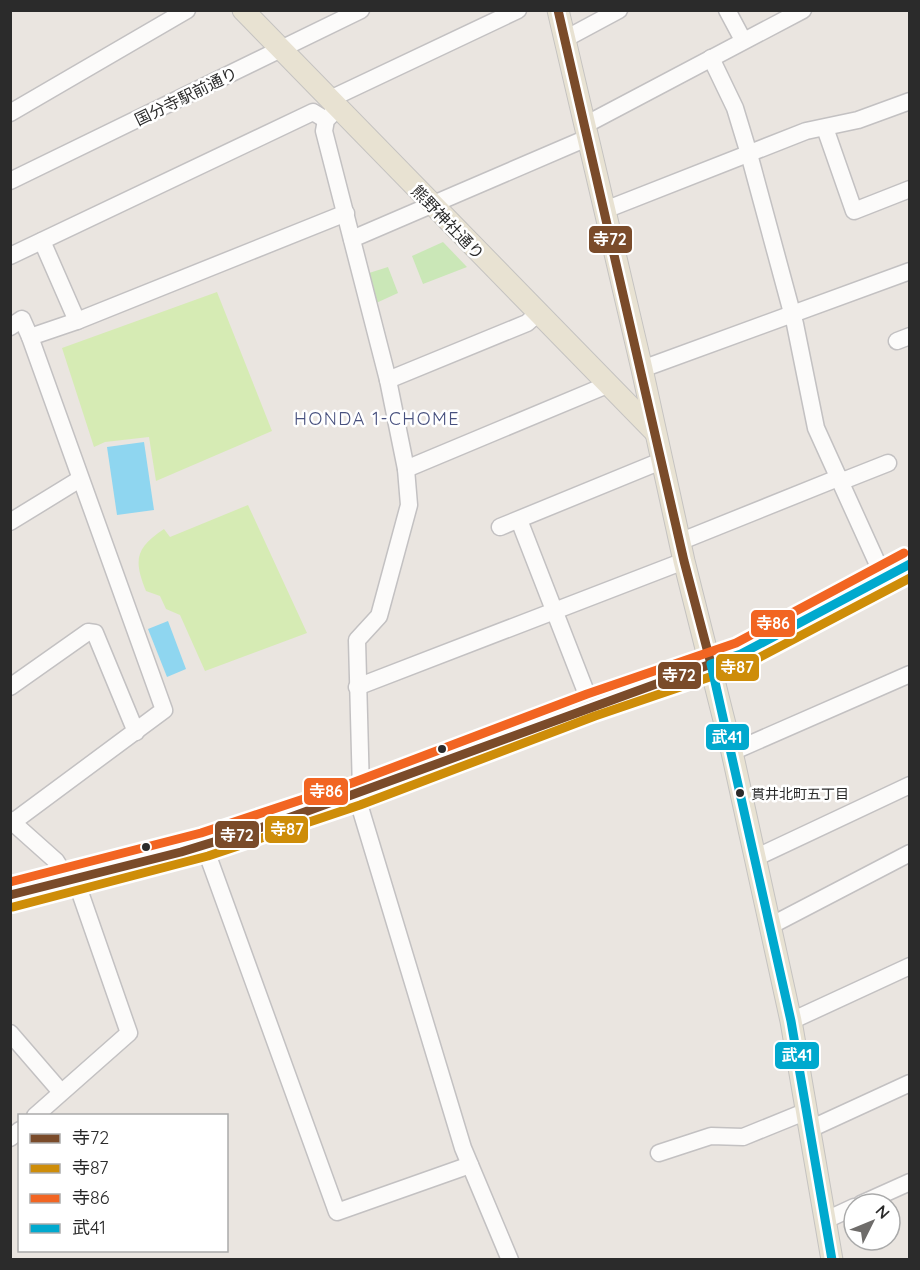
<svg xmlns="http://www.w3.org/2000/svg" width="920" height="1270" font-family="Quicksand,'Noto Sans JP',sans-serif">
  <rect width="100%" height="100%" fill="#eae5e0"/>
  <g fill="#cae7b7">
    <polygon points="443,242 467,267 423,284 412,256"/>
    <polygon points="388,267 398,293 374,304 369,273"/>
  </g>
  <g fill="#d6ebb4">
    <polygon points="217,292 272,431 156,481 149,437 105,442 94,447 62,348"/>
    <path d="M 248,505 L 307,633 L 205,671 L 180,615 L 166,609 L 160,596 L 146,591 C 133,559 136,548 164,529 L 170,537 Z"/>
  </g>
  <g fill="#8fd6f0">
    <polygon points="144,442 154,510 117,515 107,447"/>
    <polygon points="168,621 186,669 167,677 148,629"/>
  </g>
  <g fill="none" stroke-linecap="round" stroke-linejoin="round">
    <defs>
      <g id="minor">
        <polyline points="727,10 743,40"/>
        <polyline points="565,39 619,10"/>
        <polyline points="711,58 735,108 749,154 795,324 816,428 884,578"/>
        <polyline points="330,99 518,10"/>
        <polyline points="338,108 326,120 324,131 388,380 406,469 409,505 379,616 357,640 361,791"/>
        <polyline points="10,113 187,10"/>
        <polyline points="585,125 803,10"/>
        <polyline points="825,128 854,211 910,189"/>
        <polyline points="10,181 361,10"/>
        <polyline points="605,210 806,131 858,120 910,101"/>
        <polyline points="352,239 587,138"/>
        <polyline points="42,241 77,321"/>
        <polyline points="10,256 313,112 326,120"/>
        <polyline points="10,327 22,319 30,337 164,710 13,822"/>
        <polyline points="30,337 77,321 346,213"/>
        <polyline points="897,341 910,336"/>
        <polyline points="642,369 910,271"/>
        <polyline points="388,380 527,323 537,314"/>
        <polyline points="406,469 607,385"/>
        <polyline points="519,520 591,705"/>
        <polyline points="10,522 80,479"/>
        <polyline points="500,527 661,461"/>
        <polyline points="679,542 838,478 845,480 888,463"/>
        <polyline points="10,687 88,632 95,633 136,732"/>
        <polyline points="357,687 684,561"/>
        <polyline points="732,752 910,674"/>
        <polyline points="356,794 463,1148 510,1260"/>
        <polyline points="10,820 56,861 68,880"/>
        <polyline points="204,845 337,1212 470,1165"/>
        <polyline points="755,858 910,785"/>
        <polyline points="770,926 910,853"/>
        <polyline points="791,1021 910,966"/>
        <polyline points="10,1033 61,1092"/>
        <polyline points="35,1116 129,1033 75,878"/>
        <polyline points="810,1129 910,1083"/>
        <polyline points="10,1138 20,1130"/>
        <polyline points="659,1153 711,1136 743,1137 807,1111"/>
        <polyline points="861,1204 910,1182"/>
        <polyline points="826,1220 854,1207"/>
      </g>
      <g id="major">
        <polyline points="243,10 654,431"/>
        <polyline points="558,10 642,369 684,561 732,752 791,1021 832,1260"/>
        <polyline points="10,895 204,845 356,794 591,705 741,654 910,564"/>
      </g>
    </defs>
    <use href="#minor" stroke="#c3c1c2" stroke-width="19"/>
    <use href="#major" stroke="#c5c3c1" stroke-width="23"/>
    <use href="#minor" stroke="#fcfbfa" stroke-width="16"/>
    <use href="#major" stroke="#e8e2d2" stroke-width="21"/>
    <defs>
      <polyline id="bus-1" points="10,895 181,852 269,825 711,664 684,561 558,10"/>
      <polyline id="bus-2" points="13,907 208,856 360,805 595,716 745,665 910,578"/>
      <polyline id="bus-3" points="10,882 201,833 352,783 587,694 736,643 904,553"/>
      <polyline id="bus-4" points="832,1260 791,1021 711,664 741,654 910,564"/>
    </defs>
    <use href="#bus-1" stroke="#fff" stroke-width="14"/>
    <use href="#bus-2" stroke="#fff" stroke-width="14"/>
    <use href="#bus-3" stroke="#fff" stroke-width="14"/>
    <use href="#bus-4" stroke="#fff" stroke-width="14"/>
    <use href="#bus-1" stroke="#7a4b2a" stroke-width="9"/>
    <use href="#bus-2" stroke="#ce8d09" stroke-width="9"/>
    <use href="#bus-3" stroke="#f26522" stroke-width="9"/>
    <use href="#bus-4" stroke="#00a9ce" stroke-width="9"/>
  </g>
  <g fill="#2b2b2b" stroke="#fff" stroke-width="2">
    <circle cx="442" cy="749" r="5"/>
    <circle cx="740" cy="793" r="5"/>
    <circle cx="146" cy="847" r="5"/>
  </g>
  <g text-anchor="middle" stroke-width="5" stroke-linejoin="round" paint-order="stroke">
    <g font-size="14" fill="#2b2b2b" stroke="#fff" text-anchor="start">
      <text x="751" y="799">貫井北町五丁目</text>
    </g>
    <g font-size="16" fill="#2b2b2b" stroke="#fff">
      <text transform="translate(186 96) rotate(-26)" y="6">国分寺駅前通り</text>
      <text transform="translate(448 222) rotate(46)" y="6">熊野神社通り</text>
    </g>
    <g font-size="18" letter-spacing="1.5" fill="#48517f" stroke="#fff">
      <text x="377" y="425">HONDA 1-CHOME</text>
    </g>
  </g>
  <g stroke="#fff" stroke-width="2">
    <rect x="588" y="225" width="45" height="29" rx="6" fill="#7a4b2a"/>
    <rect x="750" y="609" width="46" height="29" rx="6" fill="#f26522"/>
    <rect x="715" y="653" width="45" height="29" rx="6" fill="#ce8d09"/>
    <rect x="657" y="661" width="45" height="29" rx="6" fill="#7a4b2a"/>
    <rect x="705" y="723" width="45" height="28" rx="6" fill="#00a9ce"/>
    <rect x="303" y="777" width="46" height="29" rx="6" fill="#f26522"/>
    <rect x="264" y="815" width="45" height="29" rx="6" fill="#ce8d09"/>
    <rect x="214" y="820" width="46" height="29" rx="6" fill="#7a4b2a"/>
    <rect x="774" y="1041" width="46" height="29" rx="6" fill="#00a9ce"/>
  </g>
  <g font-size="16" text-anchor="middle" font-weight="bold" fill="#fff">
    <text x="610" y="245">寺72</text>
    <text x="773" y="629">寺86</text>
    <text x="737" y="673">寺87</text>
    <text x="679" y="681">寺72</text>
    <text x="727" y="743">武41</text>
    <text x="326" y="797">寺86</text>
    <text x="287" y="835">寺87</text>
    <text x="237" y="841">寺72</text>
    <text x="797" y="1061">武41</text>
  </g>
  <rect width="920" height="1270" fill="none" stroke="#2b2b2b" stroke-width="24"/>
  <rect x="18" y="1114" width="210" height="138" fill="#ffffff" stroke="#aaaaaa" stroke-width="1.5"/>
  <rect x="30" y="1134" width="30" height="9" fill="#7a4b2a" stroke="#aaaaaa" stroke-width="1.5"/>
  <text x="72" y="1144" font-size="18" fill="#2b2b2b">寺72</text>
  <rect x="30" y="1164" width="30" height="9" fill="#ce8d09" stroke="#aaaaaa" stroke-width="1.5"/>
  <text x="72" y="1174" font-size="18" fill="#2b2b2b">寺87</text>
  <rect x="30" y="1194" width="30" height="9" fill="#f26522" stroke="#aaaaaa" stroke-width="1.5"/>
  <text x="72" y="1204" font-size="18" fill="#2b2b2b">寺86</text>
  <rect x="30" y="1224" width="30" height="9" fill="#00a9ce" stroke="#aaaaaa" stroke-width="1.5"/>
  <text x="72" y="1234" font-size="18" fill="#2b2b2b">武41</text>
  <g transform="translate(872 1222) rotate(47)"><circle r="28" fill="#ffffff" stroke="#aaaaaa" stroke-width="1.5"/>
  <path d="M0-4.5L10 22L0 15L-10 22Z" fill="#6e6c6a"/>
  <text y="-9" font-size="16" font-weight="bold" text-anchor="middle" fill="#2b2b2b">N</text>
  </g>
</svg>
